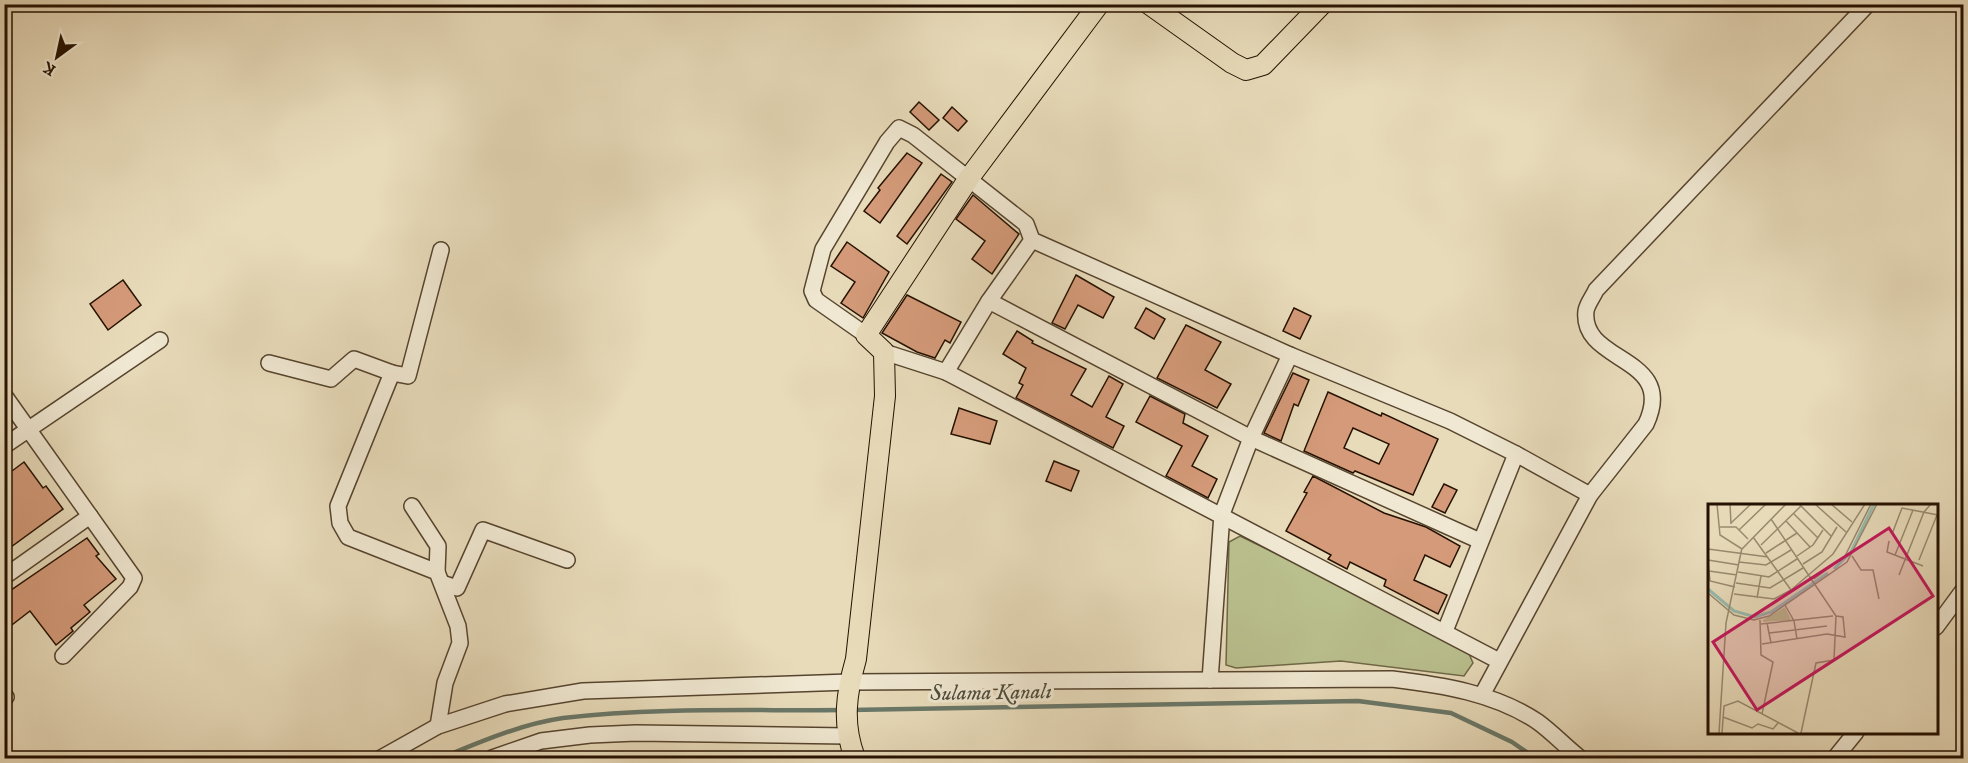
<svg xmlns="http://www.w3.org/2000/svg" width="1968" height="763" font-family="'IM FELL English',serif">
  <rect width="100%" height="100%" fill="#e8dbba"/>
  <filter id="stains"><feTurbulence type="fractalNoise" baseFrequency=".00333" numOctaves="4"/><feColorMatrix values="0 0 0 0 .2 0 0 0 0 .09 0 0 0 0 .02 0 0 0 .5 -.17"/></filter>
  <radialGradient id="worn" r=".72"><stop offset=".6" stop-color="#630" stop-opacity="0"/><stop offset="1" stop-color="#630" stop-opacity=".3"/></radialGradient>
  <polygon fill="#b9bf8d" stroke="#6f6846" stroke-width="1.5" points="1240,536 1466,647 1473,663 1464,676 1341,661 1236,668 1226,665 1229,542"/>
  <g fill="none" stroke-linecap="round" stroke-linejoin="round">
    <g stroke="#697768" stroke-width="4.5">
      <polyline points="851,710 1358,701 1451,713 1512,742 1535,758"/>
      <path d="M 441,758 C 480,742 521,724 563,718 C 655,707 750,711 843,710"/>
    </g>
  </g>
  <g fill="#d49a79" stroke="#251100" stroke-width="1.5" fill-rule="evenodd">
    <polygon points="919,102 939,120 929,130 910,112"/>
    <polygon points="952,107 967,121 958,131 943,118"/>
    <polygon points="907,153 922,163 880,223 864,211 880,190 878,188"/>
    <polygon points="941,174 952,182 907,244 897,236"/>
    <polygon points="973,195 1019,234 992,274 972,259 985,241 956,219"/>
    <polygon points="847,242 889,272 863,318 841,303 855,282 831,266"/>
    <polygon points="1076,275 1114,297 1103,318 1078,305 1065,329 1052,323"/>
    <polygon points="123,280 141,305 108,330 90,304"/>
    <polygon points="907,295 961,322 950,343 945,340 935,358 917,352 882,333"/>
    <polygon points="1146,308 1165,319 1154,339 1135,328"/>
    <polygon points="1294,308 1311,316 1300,339 1283,331"/>
    <polygon points="1186,325 1221,342 1205,370 1231,384 1217,408 1157,378"/>
    <polygon points="1017,331 1033,341 1032,343 1086,369 1071,395 1092,407 1109,376 1123,384 1106,417 1124,426 1113,448 1016,398 1023,385 1019,383 1026,368 1003,354"/>
    <polygon points="1293,373 1309,380 1298,406 1294,404 1281,441 1264,433"/>
    <path d="M 1328,392 L 1381,416 L 1382,413 L 1438,439 L 1413,495 L 1355,471 L 1353,473 L 1304,451 ZM 1353,428 L 1389,444 L 1379,464 L 1344,448 Z"/>
    <polygon points="1150,396 1185,414 1183,423 1208,436 1192,466 1217,479 1208,498 1166,476 1182,446 1136,422"/>
    <polygon points="959,408 997,421 990,444 951,434"/>
    <polygon points="1054,461 1079,471 1071,491 1046,481"/>
    <polygon points="24,462 43,488 46,486 63,509 4,552 4,477"/>
    <polygon points="1313,476 1384,513 1426,527 1460,546 1450,567 1425,555 1414,580 1447,595 1438,614 1384,586 1386,580 1350,562 1347,569 1328,559 1331,555 1286,531 1307,493 1304,492"/>
    <polygon points="1444,484 1457,490 1445,513 1432,507"/>
    <polygon points="87,538 99,554 96,556 116,579 84,605 90,612 71,628 73,631 56,645 30,611 4,631 4,595"/>
  </g>
  <g fill="none" stroke-linecap="round" stroke-linejoin="round">
    <defs>
      <g id="minor">
        <polyline points="989,301 1251,438 1480,541"/>
        <polyline points="866,335 816,300 812,291 823,249 887,142 899,128 913,135 1026,224 1032,240 1290,355 1450,421 1516,454 1590,495"/>
        <polyline points="884,352 946,372 1499,661"/>
        <polyline points="269,363 331,379 354,359 392,373"/>
        <polyline points="946,372 989,301 1032,240"/>
        <polyline points="4,395 134,578 130,587 63,656"/>
        <polyline points="4,446 160,340"/>
        <polyline points="412,506 438,546 437,572"/>
        <polyline points="4,577 90,516"/>
        <polyline points="442,583 457,588 483,530 567,560"/>
        <polyline points="1936,627 1964,589"/>
        <polyline points="1445,631 1516,454"/>
        <polyline points="1210,680 1222,514 1251,438 1290,355"/>
        <path d="M 1482,695 L 1590,495 L 1646,424 C 1678,355 1580,364 1586,311 C 1587,304 1593,297 1596,290 L 1868,4"/>
        <polyline points="4,698 6,697"/>
        <polyline points="438,726 445,683 460,643 458,626 437,572 348,537 340,523 338,506 392,373 408,376 441,250"/>
        <path d="M 381,758 L 438,726 L 505,704 L 583,691 L 849,682 L 1392,679 C 1442,685 1495,693 1538,722 C 1553,733 1566,747 1580,758"/>
        <polyline points="492,758 541,741 590,735 636,733 847,736"/>
        <polyline points="1835,758 1856,732"/>
      </g>
      <g id="major">
        <polyline points="1149,4 1232,63 1246,70 1263,65 1322,4"/>
        <path d="M 855,758 C 842,724 846,694 856,659 L 885,396 L 884,352 L 866,335 L 969,178 L 1099,4"/>
      </g>
    </defs>
    <use href="#minor" stroke="#56442e" stroke-width="18"/>
    <use href="#major" stroke="#251100" stroke-width="22"/>
    <use href="#minor" stroke="#f0e8d2" stroke-width="15"/>
    <use href="#major" stroke="#e8dbba" stroke-width="20"/>
  </g>
  <g text-anchor="middle" stroke-width="6" stroke-linejoin="round" paint-order="stroke">
    <g font-size="22" font-style="italic" fill="#4d4c3d" stroke="#f0e8d2">
      <text transform="translate(991 691) rotate(-1)" y="8">Sulama Kanalı</text>
    </g>
  </g>
  <g transform="translate(1708 504)">
    <rect width="230" height="230" fill="#e8dbba"/>
    <path d="M 77,103 L 83,116 L 55,118 L 55,116 Z" fill="#b9bf8d"/>
    <path fill="none" stroke="#97bbae" stroke-width="3" d="M 126,65 L 143,48 L 166,0M 0,85 L 26,107 L 47,113 L 63,108 L 120,69"/>
    <path fill="none" stroke="#9a8a70" stroke-width="1.5" d="M 9,0 L 12,31 L 34,45 L 78,0M 22,0 L 23,20M 91,0 L 123,32M 107,0 L 138,28M 123,0 L 144,18M 86,10 L 110,34M 63,15 L 128,112 L 126,156 L 108,159 L 93,229M 78,17 L 102,43M 23,19 L 43,0M 12,23 L 28,23 L 40,35M 31,26 L 58,0M 184,30 L 194,4 L 230,11M 45,33 L 83,86M 181,37 L 179,48 L 215,62M 53,41 L 93,2M 0,45 L 60,53M 58,49 L 89,29M 187,51 L 205,6M 89,52 L 105,41 L 115,26M 144,52 L 153,66 L 165,66 L 171,95M 0,56 L 31,61M 211,56 L 229,11M 0,58 L 2,77 L 27,83M 31,58 L 58,61 L 83,46M 95,60 L 114,48 L 129,23M 1,67 L 29,71M 30,68 L 61,73 L 89,55M 191,71 L 216,8 L 223,0M 106,75 L 137,52 L 163,0M 28,79 L 62,84 L 95,64M 0,89 L 26,111 L 46,116 L 61,112 L 139,58 L 169,0M 26,90 L 66,95 L 83,86 L 125,50 L 157,0M 49,94 L 53,72M 77,101 L 86,117 L 89,135M 52,116 L 53,151 L 65,158 L 54,210M 59,119 L 63,139M 53,120 L 125,112M 61,129 L 119,122M 54,140 L 119,130 L 137,133 L 135,113 L 128,112M 15,213 L 44,224 L 50,220 L 65,225 L 70,219M 11,229 L 18,119 L 34,44M 14,229 L 16,202 L 30,197 L 90,229"/>
    <path fill="#c2185b" fill-opacity="0.15" stroke="#c2185b" stroke-width="3" d="M 181,24 L 225,92 L 49,206 L 5,138 Z"/>
    <rect width="230" height="230" fill="none" stroke="#251100" stroke-width="3"/>
  </g>
  <rect width="1968" height="763" fill="none" stroke="#e8dbba" stroke-width="24"/>
  <rect x="6" y="6" width="1956" height="751" fill="none" stroke="#251100" stroke-width="3"/>
  <rect x="12" y="12" width="1944" height="739" fill="none" stroke="#251100" stroke-width="1.5"/>
  <g transform="translate(57 57) rotate(213)" stroke="#f0e8d2" stroke-width="4.5" paint-order="stroke">
  <path d="M0-4.5L10 22L0 15L-10 22Z" fill="#251100"/>
  <text y="-9" font-size="16" font-weight="bold" text-anchor="middle" fill="#251100">K</text>
  </g>
  <rect width="100%" height="100%" filter="url(#stains)"/>
  <rect width="100%" height="100%" fill="url(#worn)"/>
</svg>
